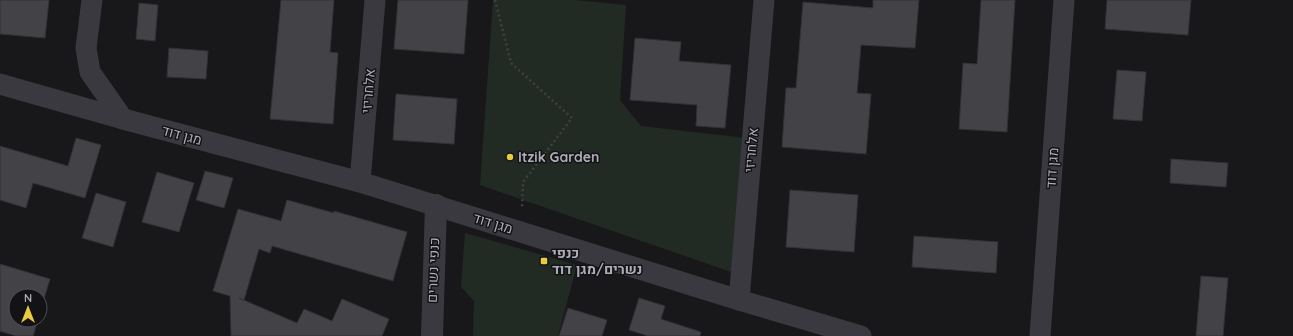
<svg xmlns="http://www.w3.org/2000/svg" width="1293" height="336" font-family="Quicksand,Heebo,sans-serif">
  <rect width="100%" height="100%" fill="#18181a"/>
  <g fill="#222a24">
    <polygon points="493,0 575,0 626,5 620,100 641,126 746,138 734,273 480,185"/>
    <polygon points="465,233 577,265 558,336 473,336 474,301 461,287"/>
  </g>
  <g fill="#424247" stroke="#323236">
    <polygon points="0,0 49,0 45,38 0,34"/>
    <polygon points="281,0 334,0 330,52 338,53 333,124 270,119"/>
    <polygon points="398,0 468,0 464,54 394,49"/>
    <polygon points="873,0 919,0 915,48 861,45 857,93 871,94 866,154 782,147 786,88 796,88 803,2 873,8"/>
    <polygon points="981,0 1015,0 1007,132 959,129 963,63 977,64"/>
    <polygon points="1107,0 1191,0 1188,35 1105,29"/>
    <polygon points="139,3 158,5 155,41 136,39"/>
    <polygon points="635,38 681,42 679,61 731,65 725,128 696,126 697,105 630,100"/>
    <polygon points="169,48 208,51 206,79 167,77"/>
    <polygon points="1117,70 1146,72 1142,121 1113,119"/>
    <polygon points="396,94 457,99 454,144 393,140"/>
    <polygon points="76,138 101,145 85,198 33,183 26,208 0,200 0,146 68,166"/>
    <polygon points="1171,159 1228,163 1226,187 1170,183"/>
    <polygon points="205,171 233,178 224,208 196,200"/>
    <polygon points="157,172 194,183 179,232 142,222"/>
    <polygon points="790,190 858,195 854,252 786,247"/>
    <polygon points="96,193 126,202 113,247 82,238"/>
    <polygon points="287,200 334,213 334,211 407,232 393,281 272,246 270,253 259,249 244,300 239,298 297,323 304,309 332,321 342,299 389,319 382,336 231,336 230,296 213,291 238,209 281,221"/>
    <polygon points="914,236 998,242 996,273 912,267"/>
    <polygon points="0,264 50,279 40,312 40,296 16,296 16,320 38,320 33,336 16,336 0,331"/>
    <polygon points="1201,276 1228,278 1223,336 1196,336"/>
    <polygon points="639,298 665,306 661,319 701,332 700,336 648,336 629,330"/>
    <polygon points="568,308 607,320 602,336 559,336"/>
  </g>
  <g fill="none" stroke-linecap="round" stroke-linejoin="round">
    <polyline stroke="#3f4046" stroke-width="2.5" stroke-dasharray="2 3" stroke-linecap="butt" points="495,0 511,63 572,118 523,182 522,209"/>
    <g stroke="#39393f" stroke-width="21">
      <polyline points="92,0 86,48 90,72 123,119 360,182 739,300 861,336"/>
      <polyline points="0,84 123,119"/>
      <polyline points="360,182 375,0"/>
      <polyline points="739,300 764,0"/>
      <polyline points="1040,336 1064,0"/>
    </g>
    <polyline stroke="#39393f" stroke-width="22" points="432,336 436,205"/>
  </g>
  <g fill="#eaca3f" stroke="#131315" stroke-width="1.5">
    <circle cx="510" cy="157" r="4"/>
    <rect x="540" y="257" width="8" height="8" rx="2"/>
  </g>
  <g text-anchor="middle" stroke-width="3" stroke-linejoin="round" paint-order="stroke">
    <g font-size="14" fill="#abadb9" stroke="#131315">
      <text transform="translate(368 91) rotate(-85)" y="5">אלחריזי</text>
      <text transform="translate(182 135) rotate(15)" y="5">מגן דוד</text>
      <text transform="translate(751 150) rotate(-85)" y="5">אלחריזי</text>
      <text transform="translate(1052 168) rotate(-86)" y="5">מגן דוד</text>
      <text transform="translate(493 223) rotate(17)" y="5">מגן דוד</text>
      <text transform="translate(433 270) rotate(-88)" y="5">כנפי נשרים</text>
    </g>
    <g font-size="14" font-weight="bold" fill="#abadb9" stroke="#131315" text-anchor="start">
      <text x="518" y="162">Itzik Garden</text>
      <text x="552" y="258">כנפי<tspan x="552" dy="16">נשרים/מגן דוד</tspan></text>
    </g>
  </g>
  <g transform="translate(28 308)"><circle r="19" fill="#131315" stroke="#505157"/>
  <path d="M0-3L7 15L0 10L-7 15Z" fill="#eaca3f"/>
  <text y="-6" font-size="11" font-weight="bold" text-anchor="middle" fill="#abadb9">N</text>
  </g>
</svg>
